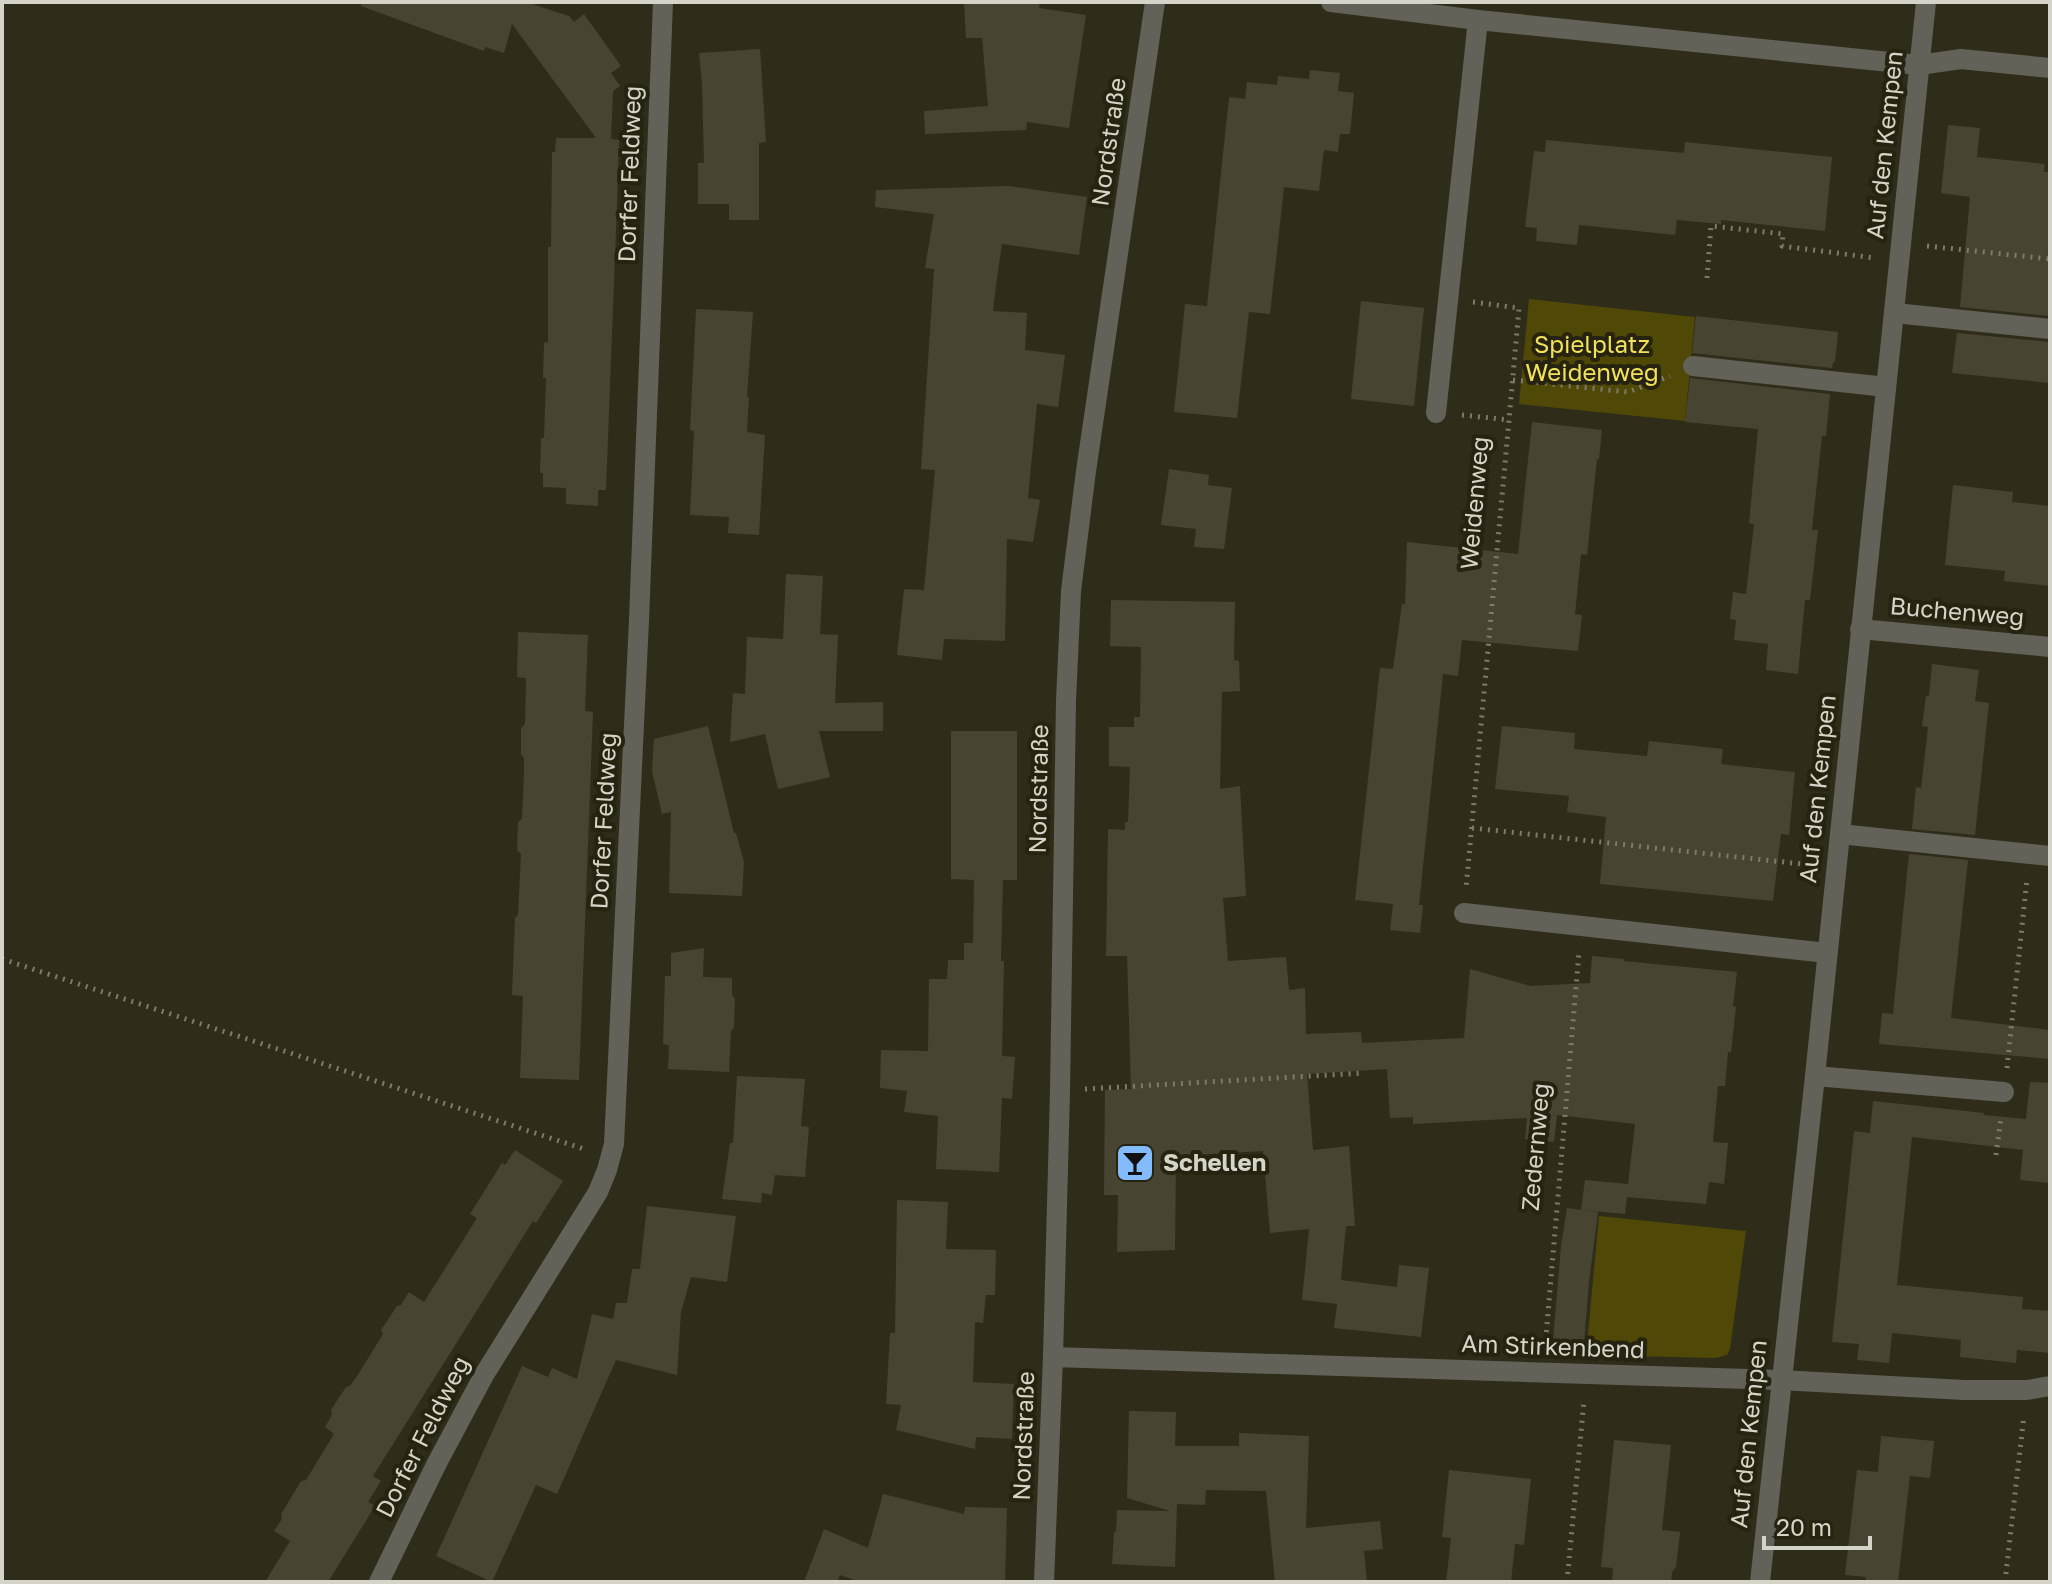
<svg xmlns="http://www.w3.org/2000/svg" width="2052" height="1584" font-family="'Golos Text',sans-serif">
  <rect width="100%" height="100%" fill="#2f2d1a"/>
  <g fill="#4f4807">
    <polygon points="1529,299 1695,317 1685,421 1519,404"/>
    <polygon points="1599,1216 1746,1231 1730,1349 1727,1355 1716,1358 1586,1355"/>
  </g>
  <g fill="#474531">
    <polygon points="362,2 526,2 569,16 574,22 584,14 621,66 611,73 620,86 613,91 611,139 619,140 617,204 606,490 598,490 598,506 566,504 566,488 543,487 543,473 540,473 541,438 544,438 546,378 543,378 544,343 548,342 548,247 551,247 552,152 555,152 556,138 596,138 512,24 504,53 485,47 484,51 451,39 361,6"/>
    <polygon points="964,2 1040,2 1039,8 1086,15 1069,128 1027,122 1026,130 925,134 924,111 988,106 982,38 966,38"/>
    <polygon points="760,49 766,142 759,143 759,220 729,220 729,204 698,204 698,163 704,163 702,84 699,53"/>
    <polygon points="1310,70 1340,73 1338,91 1354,93 1350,134 1340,134 1338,152 1324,150 1319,191 1284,187 1270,314 1249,312 1237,418 1174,412 1185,304 1207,306 1229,97 1245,99 1247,82 1277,85 1278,76 1309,79"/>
    <polygon points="1948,125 1980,128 1977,157 2045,164 2044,172 2050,172 2050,316 1960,307 1970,197 1941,193"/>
    <polygon points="1546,140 1684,153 1685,142 1832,157 1825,231 1721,220 1721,224 1677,220 1675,235 1579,225 1577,245 1536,241 1537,228 1525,227 1534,151 1545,152"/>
    <polygon points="1009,186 1087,197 1079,255 1002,244 997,278 993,311 1027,313 1025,350 1065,355 1058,407 1037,404 1028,498 1040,500 1033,542 1007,539 1005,641 944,639 942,660 897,655 904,589 924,590 935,470 921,469 934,269 925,268 934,214 875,207 876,190"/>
    <polygon points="1361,301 1424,308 1414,406 1351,399"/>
    <polygon points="696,309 753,312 747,397 749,397 747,432 765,435 759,535 728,533 729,517 690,515 694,431 690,430"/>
    <polygon points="1696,316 1838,332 1835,362 1833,362 1832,368 1692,353"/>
    <polygon points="1957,333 2050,342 2050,383 1952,373"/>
    <polygon points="1690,378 1830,394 1826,436 1822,436 1812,530 1818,530 1810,600 1805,600 1798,674 1766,670 1768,644 1734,640 1736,620 1730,619 1733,592 1746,594 1754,524 1749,523 1758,429 1685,422"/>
    <polygon points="1532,422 1602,430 1599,459 1597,459 1587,555 1581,554 1575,614 1582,615 1578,651 1462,640 1458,676 1443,674 1419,905 1423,905 1420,933 1390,930 1393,904 1355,900 1380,668 1393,669 1402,604 1405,604 1407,542 1518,554"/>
    <polygon points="1169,469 1209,475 1208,485 1232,488 1224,549 1194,547 1196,529 1161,525"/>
    <polygon points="1953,485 2013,492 2012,502 2050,506 2050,586 2004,581 2005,571 1945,565"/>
    <polygon points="786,574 823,576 820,634 838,635 835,703 883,702 883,731 819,731 830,777 778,789 765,734 730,742 733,693 745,694 747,637 783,639"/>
    <polygon points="1111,600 1235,602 1234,660 1239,661 1240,691 1222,692 1220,789 1240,786 1246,896 1223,898 1228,961 1286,957 1289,990 1305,988 1306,1034 1361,1032 1362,1043 1464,1038 1470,969 1530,986 1590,983 1592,956 1624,959 1624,961 1737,972 1733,1006 1736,1007 1731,1052 1728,1052 1725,1086 1718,1086 1713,1142 1728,1143 1726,1165 1724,1184 1709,1182 1706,1204 1627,1197 1625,1214 1581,1210 1585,1180 1628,1184 1635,1124 1557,1115 1554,1142 1525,1139 1527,1118 1413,1124 1413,1117 1390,1118 1387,1069 1307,1074 1313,1150 1349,1146 1355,1226 1346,1226 1341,1280 1397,1287 1399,1265 1429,1268 1421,1337 1334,1328 1337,1304 1302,1300 1309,1229 1270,1233 1263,1151 1176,1156 1175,1250 1117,1252 1118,1195 1104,1195 1105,1090 1131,1089 1127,956 1106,956 1108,829 1125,830 1125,822 1128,822 1130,767 1109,766 1109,727 1134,727 1134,717 1140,717 1141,647 1110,646"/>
    <polygon points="518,632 588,635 585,711 593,712 579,1080 520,1078 523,996 512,995 515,918 518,915 521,854 517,850 518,822 522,819 524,773 524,758 521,754 521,728 525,724 526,678 517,677"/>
    <polygon points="1932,664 1979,670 1975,701 1989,703 1975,835 1912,829 1916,787 1921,788 1928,727 1922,726 1926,696 1929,696"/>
    <polygon points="708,726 734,833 736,833 744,862 742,896 669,893 671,812 662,814 652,771 654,739"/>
    <polygon points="1502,726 1575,733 1574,749 1647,756 1649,741 1723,749 1721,764 1795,772 1789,835 1781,834 1773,901 1600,884 1606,817 1567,812 1569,796 1495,789"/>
    <polygon points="951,731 1017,731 1017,880 1003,880 1001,961 1004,961 1002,1056 1015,1057 1012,1099 1002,1098 999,1172 936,1169 938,1116 904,1112 907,1091 880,1088 881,1050 928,1051 929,979 947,979 948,960 964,960 964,943 973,943 974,880 951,879"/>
    <polygon points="1909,854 1968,860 1951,1018 2050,1030 2050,1059 1879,1044 1882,1013 1893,1014"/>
    <polygon points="704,948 703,977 732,978 732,995 735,999 734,1027 731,1031 729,1072 668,1069 669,1045 663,1044 665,976 671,976 671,953"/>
    <polygon points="737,1076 805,1079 801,1126 809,1127 805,1177 775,1175 772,1195 762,1193 761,1203 722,1199 730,1143 733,1143"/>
    <polygon points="2030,1082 2050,1083 2050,1183 2020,1180 2023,1150 1912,1137 1897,1285 2023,1297 2022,1309 2050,1311 2050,1353 2017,1350 2016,1363 1960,1357 1961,1340 1892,1333 1889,1363 1857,1360 1859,1344 1832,1342 1854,1131 1870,1133 1873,1101 1984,1113 1983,1115 2026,1119"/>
    <polygon points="515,1150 563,1181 536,1223 533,1221 373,1476 381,1481 368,1502 375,1506 328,1582 265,1582 290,1541 274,1531 282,1519 281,1514 301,1481 306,1480 334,1434 325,1427 332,1415 331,1410 346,1387 350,1386 359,1373 383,1334 381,1330 397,1306 401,1305 409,1292 424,1302 477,1218 470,1214 502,1163 505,1165"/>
    <polygon points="897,1200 948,1202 946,1249 996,1250 995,1295 986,1295 983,1323 975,1322 973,1382 1014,1384 1012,1439 976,1437 975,1449 896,1430 901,1405 886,1404 890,1333 895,1333"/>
    <polygon points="647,1206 736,1216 727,1282 691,1277 681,1312 677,1375 616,1360 557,1494 536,1485 492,1582 436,1556 522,1366 548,1377 552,1368 577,1379 592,1314 613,1319 616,1303 627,1303 632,1269 640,1269"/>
    <polygon points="1567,1208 1598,1212 1589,1282 1583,1355 1552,1352 1561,1246"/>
    <polygon points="1129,1411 1176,1412 1175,1446 1239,1446 1239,1433 1309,1436 1306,1528 1380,1521 1383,1549 1364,1551 1367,1582 1275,1582 1266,1491 1206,1490 1205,1505 1177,1504 1175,1567 1112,1564 1114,1532 1116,1532 1117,1510 1170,1511 1127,1498"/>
    <polygon points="1881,1436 1934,1441 1930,1478 1910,1476 1898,1582 1866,1582 1866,1577 1845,1575 1857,1470 1878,1472"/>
    <polygon points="1614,1440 1671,1445 1662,1530 1680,1532 1676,1567 1672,1572 1671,1582 1612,1582 1613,1568 1601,1567"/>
    <polygon points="1449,1470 1531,1479 1524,1545 1515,1544 1511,1582 1446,1582 1451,1538 1442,1537"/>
    <polygon points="883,1494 964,1514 965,1507 1007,1508 1005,1582 860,1582 840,1575 837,1582 804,1582 824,1529 868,1548"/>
  </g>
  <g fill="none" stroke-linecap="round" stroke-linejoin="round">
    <g stroke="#7d7c6c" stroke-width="5" stroke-dasharray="2 6" stroke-linecap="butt">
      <polyline points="1927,246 2050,259"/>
      <polyline points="1707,278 1711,226 1783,234 1782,246 1875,258"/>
      <polyline points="1473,302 1519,308 1509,420"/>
      <polyline points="1513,380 1628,392 1670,376"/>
      <polyline points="1462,415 1509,420 1466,889"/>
      <polyline points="1472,828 1811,865"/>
      <polyline points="2,959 587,1150"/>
      <polyline points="2007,1068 2027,879"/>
      <polyline points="1085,1089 1364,1073"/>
      <polyline points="1996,1155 2001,1118"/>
      <polyline points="1545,1348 1579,952"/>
      <polyline points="1567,1582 1584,1400"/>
      <polyline points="2005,1582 2024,1415"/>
    </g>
    <g stroke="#636259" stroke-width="20">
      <polyline points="1331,2 1478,20 1919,65 1961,59 2050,68"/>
      <polyline points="1895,313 2050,329"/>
      <polyline points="1693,366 1886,387"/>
      <polyline points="1436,413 1478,20"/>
      <polyline points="1860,629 2050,647"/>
      <polyline points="1840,834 2050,856"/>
      <polyline points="1464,913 1827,953"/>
      <polyline points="1815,1076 2004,1092"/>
      <polyline points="1053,1357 1780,1380 1964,1390 2027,1390 2050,1386"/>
      <polyline points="379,1582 437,1463 484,1375 598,1192 607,1170 614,1144 639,620 663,2"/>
      <polyline points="1044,1582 1053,1357 1060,1091 1066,701 1071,591 1086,471 1155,2"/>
      <polyline points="1760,1582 1815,1076 1926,2"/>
    </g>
  </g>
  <defs>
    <symbol id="bar-square" viewBox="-11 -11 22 22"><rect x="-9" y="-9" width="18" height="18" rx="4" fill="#84bcfb" stroke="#262310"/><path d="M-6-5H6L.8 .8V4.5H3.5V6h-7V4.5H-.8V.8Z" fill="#111"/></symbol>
  </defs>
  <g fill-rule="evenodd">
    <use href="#bar-square" x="1113" y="1141" width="44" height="44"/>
  </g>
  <g text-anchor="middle" stroke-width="8" stroke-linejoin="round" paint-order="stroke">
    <g font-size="24" fill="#d5d4c8" stroke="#262310">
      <text transform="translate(1109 142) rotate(-82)" y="8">Nordstraße</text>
      <text transform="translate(1885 145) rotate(-84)" y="8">Auf den Kempen</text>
      <text transform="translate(630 174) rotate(-88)" y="8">Dorfer Feldweg</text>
      <text transform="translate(1475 503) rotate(-85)" y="8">Weidenweg</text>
      <text transform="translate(1957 612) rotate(5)" y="8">Buchenweg</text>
      <text transform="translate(1039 789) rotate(-89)" y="8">Nordstraße</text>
      <text transform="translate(1818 789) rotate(-84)" y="8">Auf den Kempen</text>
      <text transform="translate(604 821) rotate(-87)" y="8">Dorfer Feldweg</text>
      <text transform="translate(1536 1147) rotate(-85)" y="8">Zedernweg</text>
      <text transform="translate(1553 1347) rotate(2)" y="8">Am Stirkenbend</text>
      <text transform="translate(1749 1434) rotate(-84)" y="8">Auf den Kempen</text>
      <text transform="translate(1024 1436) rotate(-88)" y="8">Nordstraße</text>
      <text transform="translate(423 1437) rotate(-63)" y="8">Dorfer Feldweg</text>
    </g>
    <g font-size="24" fill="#f1e15b" stroke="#262310">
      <text x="1592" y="353">Spielplatz<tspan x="1592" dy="28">Weidenweg</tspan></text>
    </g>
    <g font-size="24" font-weight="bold" fill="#d5d4c8" stroke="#262310" text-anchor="start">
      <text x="1163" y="1171">Schellen</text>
    </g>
  </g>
  <rect width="2052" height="1584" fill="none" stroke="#d5d4c8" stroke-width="8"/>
  <path d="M1764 1536v12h106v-12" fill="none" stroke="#d5d4c8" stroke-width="4"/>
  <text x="1776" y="1536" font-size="24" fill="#d5d4c8" stroke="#262310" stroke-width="6" paint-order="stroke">20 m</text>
</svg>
